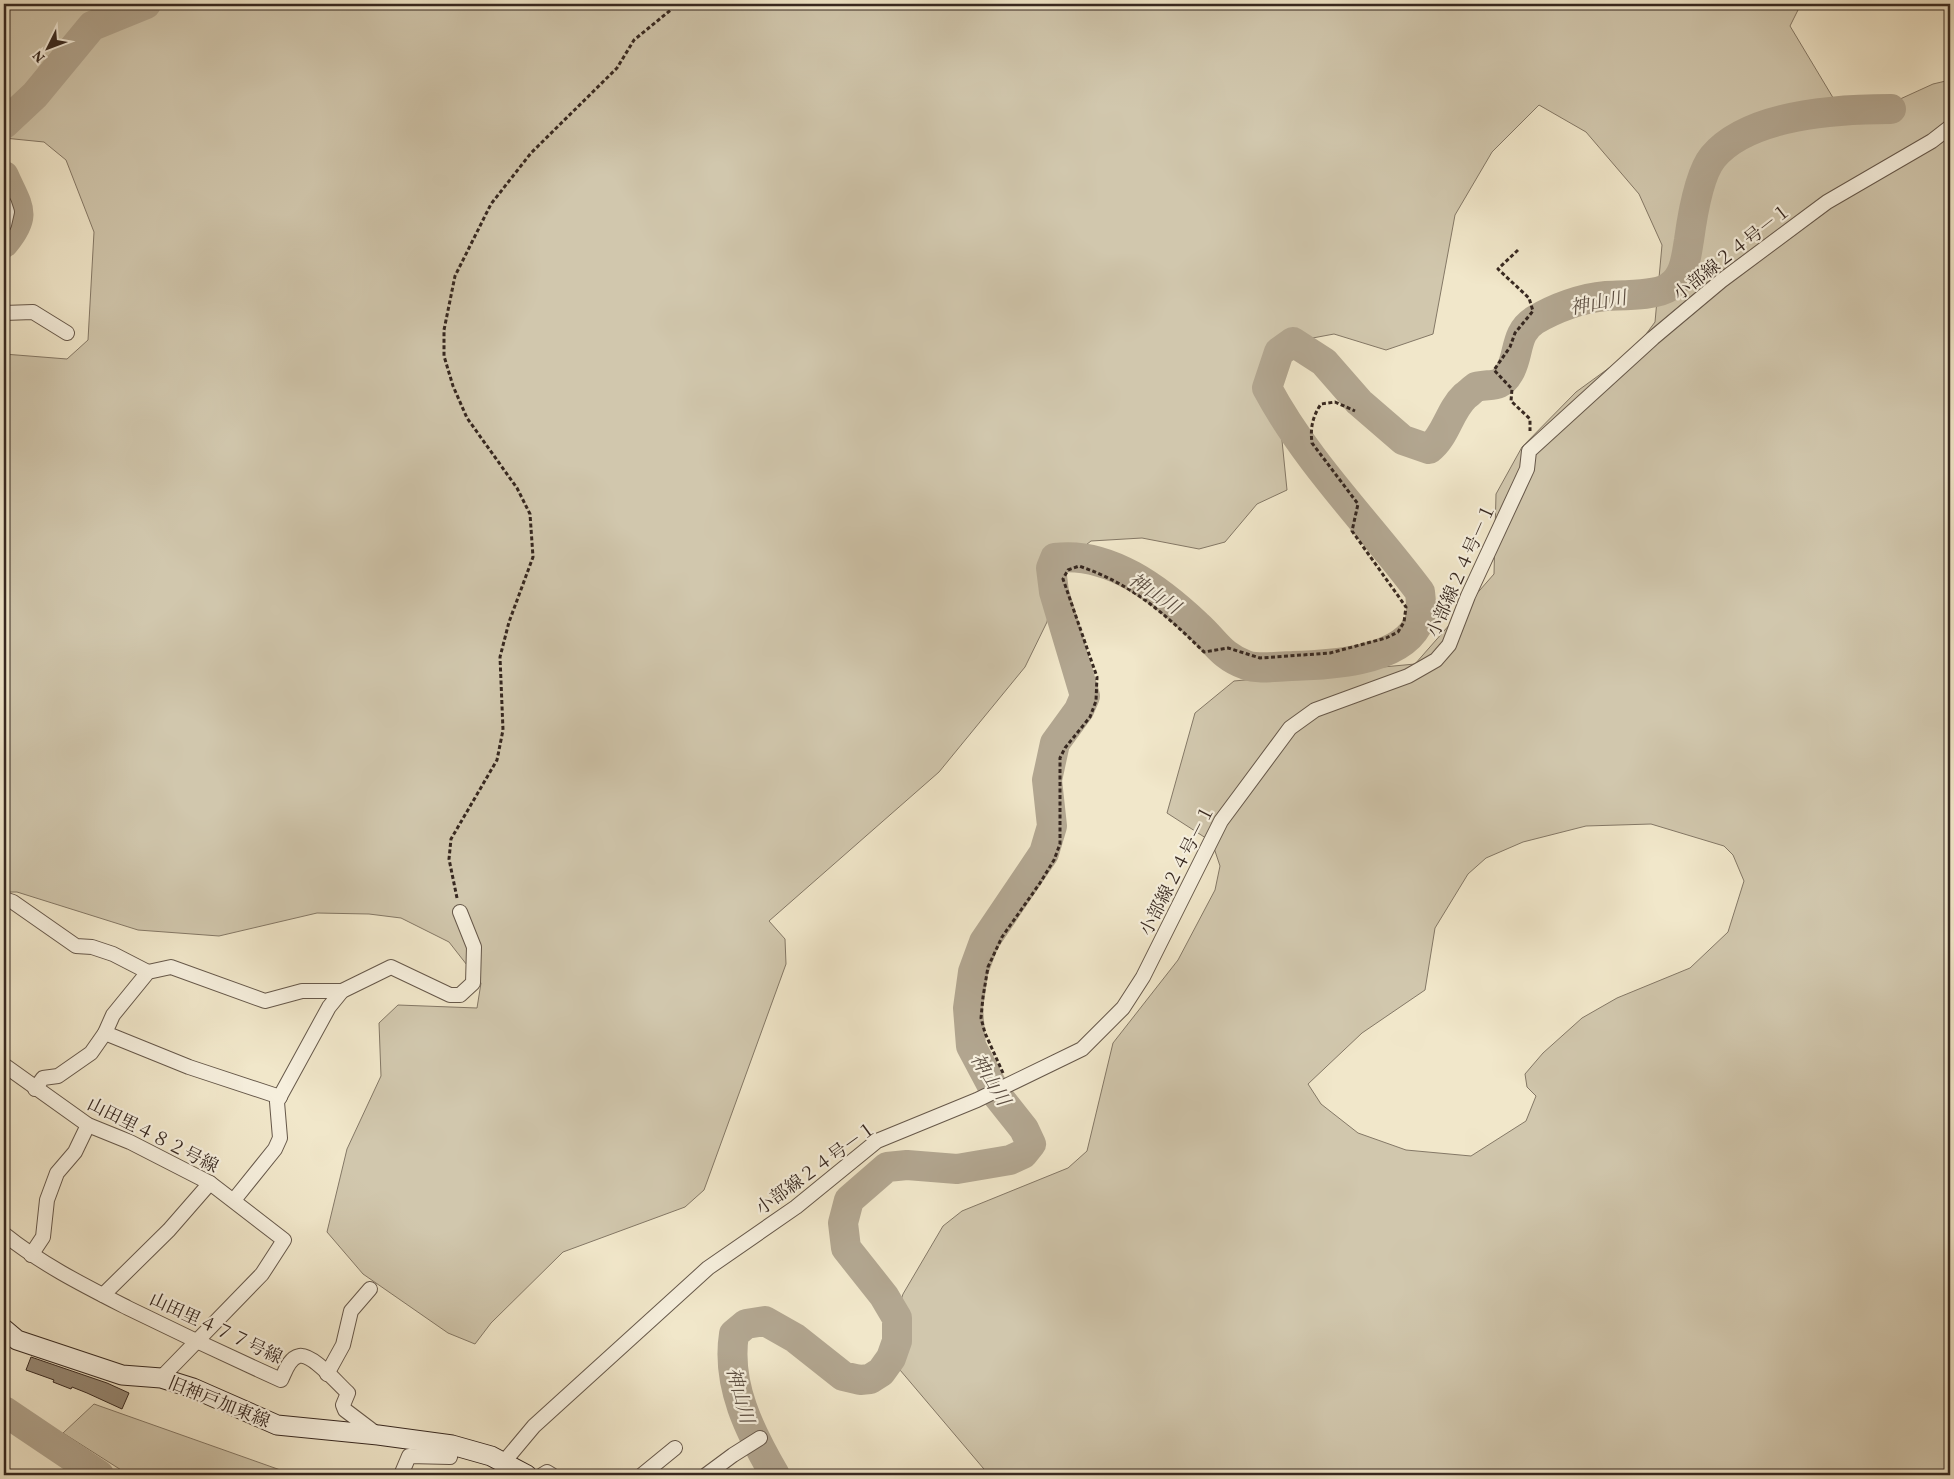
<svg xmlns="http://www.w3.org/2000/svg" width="1954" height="1479" font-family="Vollkorn,'Noto Serif JP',serif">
  <rect width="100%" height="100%" fill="#f1e7ca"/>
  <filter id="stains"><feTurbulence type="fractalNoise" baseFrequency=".004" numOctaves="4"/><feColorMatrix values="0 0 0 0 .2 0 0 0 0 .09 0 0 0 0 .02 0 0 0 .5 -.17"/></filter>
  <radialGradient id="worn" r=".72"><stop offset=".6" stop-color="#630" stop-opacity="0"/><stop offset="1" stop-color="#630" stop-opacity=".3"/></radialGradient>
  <g fill="#d1c7ad" stroke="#847866" fill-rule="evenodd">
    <path d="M 4,4 L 1801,4 L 1790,26 L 1844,116 L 1887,105 L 1933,84 L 1950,80 L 1950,1475 L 989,1475 L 900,1370 L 889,1347 L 894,1320 L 903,1294 L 943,1226 L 962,1211 L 1068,1168 L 1087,1151 L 1113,1043 L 1178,960 L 1215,890 L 1220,866 L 1212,842 L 1167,813 L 1195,713 L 1234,681 L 1415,664 L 1494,574 L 1496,494 L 1522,447 L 1576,392 L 1635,349 L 1655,322 L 1662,245 L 1639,194 L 1586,132 L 1539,105 L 1492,152 L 1455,215 L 1433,334 L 1386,350 L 1334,334 L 1286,343 L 1277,391 L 1287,490 L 1257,504 L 1225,542 L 1199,549 L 1142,538 L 1091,541 L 1073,555 L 1056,574 L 1047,622 L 1025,667 L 939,772 L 769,921 L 785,939 L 786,964 L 704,1190 L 685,1207 L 563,1252 L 491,1323 L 475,1344 L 448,1333 L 363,1274 L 327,1232 L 347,1149 L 381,1076 L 379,1023 L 398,1005 L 477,1008 L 481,983 L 449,942 L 401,918 L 369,914 L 317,913 L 219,936 L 138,930 L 17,892 L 4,892 L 4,354 L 67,359 L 88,340 L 94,232 L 66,160 L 44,142 L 4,138 ZM 1651,824 L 1724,846 L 1733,855 L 1744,881 L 1728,932 L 1690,968 L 1617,998 L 1582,1018 L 1543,1053 L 1525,1074 L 1527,1087 L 1536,1096 L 1526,1121 L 1471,1156 L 1406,1150 L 1358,1133 L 1321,1104 L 1308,1084 L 1362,1033 L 1425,990 L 1435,928 L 1468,874 L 1486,858 L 1523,842 L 1586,826 Z"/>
    <polygon points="94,1404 286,1472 290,1475 129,1475 63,1433"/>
  </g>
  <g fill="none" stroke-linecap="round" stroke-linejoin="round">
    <g stroke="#b2a690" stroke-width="30">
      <polyline points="4,124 35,95 92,26 146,4"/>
      <path d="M 4,176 C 18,208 28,214 4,243"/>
      <polyline points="4,1411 99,1475"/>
      <path d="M 775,1475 C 750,1432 726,1385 734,1334 L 746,1324 L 765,1321 L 795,1338 L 843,1376 L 860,1380 L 870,1379 L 881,1372 L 891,1358 L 897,1341 L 897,1318 L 884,1296 L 846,1248 L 843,1223 L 849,1200 L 887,1167 L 907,1165 L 957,1169 L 1010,1160 L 1023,1154 L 1031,1144 L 1024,1129 L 997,1095 L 971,1046 L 968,1008 L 973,972 L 984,942 L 1044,853 L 1052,826 L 1047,780 L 1055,743 L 1079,710 L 1085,696 L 1054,592 L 1051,568 L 1055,558 C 1109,551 1160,590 1197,625 C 1216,642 1221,656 1246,665 C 1259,670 1278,666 1292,666 C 1328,665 1397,662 1417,626 C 1423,617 1421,602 1420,592 C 1370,525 1307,463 1267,388 L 1279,352 L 1293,342 L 1324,362 L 1359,402 L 1403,440 L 1429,449 C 1446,436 1449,411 1465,396 C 1468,394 1473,389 1476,387 C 1490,383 1500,389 1509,373 C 1520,355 1514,333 1535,320 C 1555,308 1582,298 1606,296 C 1622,295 1656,296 1669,287 C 1685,277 1686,257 1689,240 C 1692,218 1699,174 1713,157 C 1749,114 1839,109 1891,109"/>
    </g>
  </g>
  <polygon fill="#988b78" stroke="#372820" points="31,1357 107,1383 129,1393 122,1409 87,1393 72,1387 71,1389 53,1382 54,1380 26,1370"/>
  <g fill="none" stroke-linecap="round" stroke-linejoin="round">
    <defs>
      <g id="street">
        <polyline points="4,203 7,212 4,225"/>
        <polyline points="4,313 33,312 67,333"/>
        <polyline points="4,899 13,902 76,946 92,947 113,954 148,972"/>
        <polyline points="105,1033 189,1067 280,1097"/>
        <polyline points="4,1065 88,1125 130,1142 210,1183 284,1240 262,1274 161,1378"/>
        <polyline points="35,1089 43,1078 58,1076 91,1053 105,1033 113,1015 148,972 171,967 265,1001 302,991 342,991"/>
        <polyline points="234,1200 275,1149 280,1138 277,1102 329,1007 342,991 391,967 450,995 460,995 473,983 474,947 460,912"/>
        <path d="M 4,1234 C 41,1264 85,1286 128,1308 C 179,1333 230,1357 281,1380 C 285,1372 289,1358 299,1356 C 312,1353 338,1384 348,1393 L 343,1405 L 345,1410 L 378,1435"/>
        <polyline points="31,1255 43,1237 47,1200 57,1173 75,1152 88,1125"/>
        <polyline points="103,1295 169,1230 210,1183"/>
        <polyline points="327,1374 343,1345 351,1311 370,1289"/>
        <polyline points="503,1463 534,1426 708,1268 796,1207 877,1141 977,1100 1082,1049 1123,1008 1143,977 1221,821 1290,728 1315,710 1408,676 1436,660 1449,645 1468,596 1527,469 1529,451 1653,338 1721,281 1827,202 1932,141 1950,127"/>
        <polyline points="401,1475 409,1456 450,1457 452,1445"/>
        <polyline points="542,1475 547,1472 552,1475"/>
        <polyline points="642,1475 675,1448"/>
        <polyline points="706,1475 733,1455 760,1438"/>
      </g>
      <polyline id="secondary" points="4,1329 17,1340 122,1375 161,1378 193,1388 277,1425 378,1435 452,1445 491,1456 527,1475"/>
    </defs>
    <use href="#street" stroke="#66584a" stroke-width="16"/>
    <use href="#secondary" stroke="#372820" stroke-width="21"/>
    <g stroke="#372820" stroke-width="3" stroke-dasharray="4 2.5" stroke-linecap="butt">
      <polyline points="1518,250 1498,269 1529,298 1533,311 1515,333 1510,347 1494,370 1512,389 1511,401 1530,419 1530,431"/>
      <polyline points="457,898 449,859 451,839 497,760 503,730 500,657 509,622 533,557 530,514 517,488 467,418 453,386 444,356 444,330 455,276 491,204 531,153 617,68 634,40 678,4"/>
      <path d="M 1003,1073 L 985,1033 L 981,1018 L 983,997 L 988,967 L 1002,937 L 1040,883 L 1054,860 L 1060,844 L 1060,758 L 1065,748 L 1090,717 L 1096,701 L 1097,677 L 1063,579 L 1068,570 L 1079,566 C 1132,584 1164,613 1204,652 L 1228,648 L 1260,658 L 1330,653 L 1386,638 L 1398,632 L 1404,622 L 1406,607 L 1352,531 L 1358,504 L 1312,443 C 1310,427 1313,416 1321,404 L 1335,402 L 1355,411"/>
    </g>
    <use href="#street" stroke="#f6efdd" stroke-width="14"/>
    <use href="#secondary" stroke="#f6efdd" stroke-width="19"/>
  </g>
  <g text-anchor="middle" stroke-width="4.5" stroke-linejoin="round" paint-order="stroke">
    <g font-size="18" fill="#372820" stroke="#f6efdd">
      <text transform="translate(1732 252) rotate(-38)" y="6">小部線２４号－１</text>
      <text transform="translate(1461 570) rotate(-66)" y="6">小部線２４号－１</text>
      <text transform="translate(1177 870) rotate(-63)" y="6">小部線２４号－１</text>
      <text transform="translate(153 1135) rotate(27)" y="6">山田里４８２号線</text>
      <text transform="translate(816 1168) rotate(-36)" y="6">小部線２４号－１</text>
      <text transform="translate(216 1328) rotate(25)" y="6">山田里４７７号線</text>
      <text transform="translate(219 1402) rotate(22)" y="6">旧神戸加東線</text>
    </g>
    <g font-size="19" font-style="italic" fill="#5c4e42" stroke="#f6efdd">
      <text transform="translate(1598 302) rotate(-11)" y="7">神山川</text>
      <text transform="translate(1155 593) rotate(34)" y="7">神山川</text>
      <text transform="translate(991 1079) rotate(59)" y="7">神山川</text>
      <text transform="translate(741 1395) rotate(75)" y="7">神山川</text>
    </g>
  </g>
  <rect width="1954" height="1479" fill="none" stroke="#f1e7ca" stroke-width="20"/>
  <rect x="5" y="5" width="1944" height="1469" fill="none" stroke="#372820" stroke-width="2.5"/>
  <rect x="10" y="10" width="1934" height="1459" fill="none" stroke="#372820"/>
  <g transform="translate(48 48) rotate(228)" stroke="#f6efdd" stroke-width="4" paint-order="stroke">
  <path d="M0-4L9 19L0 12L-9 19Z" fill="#372820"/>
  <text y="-8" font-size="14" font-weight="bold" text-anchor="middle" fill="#372820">N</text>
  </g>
  <rect width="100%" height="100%" filter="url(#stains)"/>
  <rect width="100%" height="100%" fill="url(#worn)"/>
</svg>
